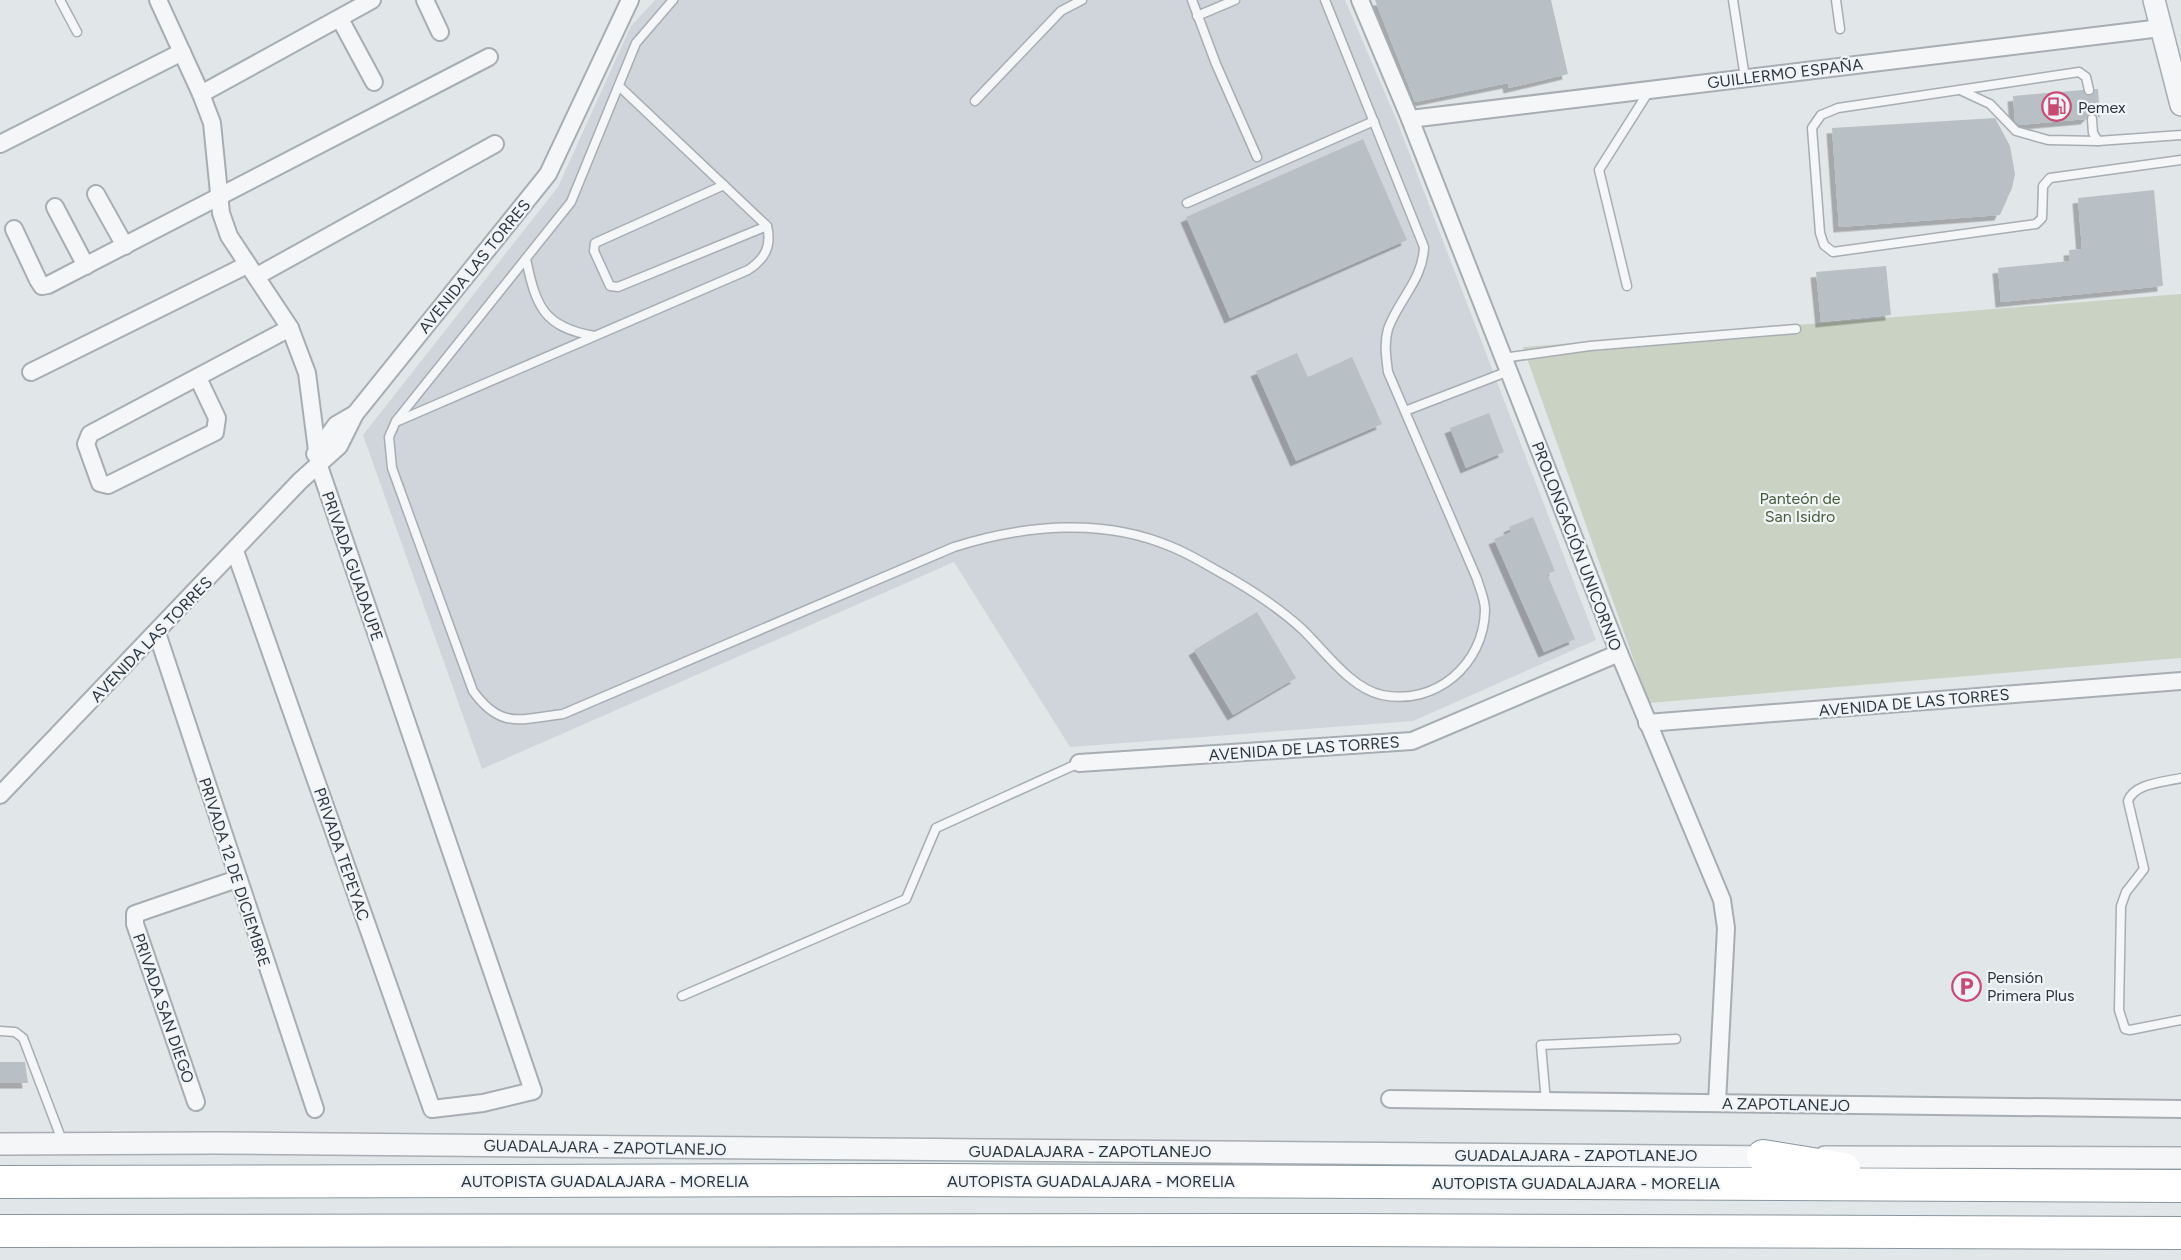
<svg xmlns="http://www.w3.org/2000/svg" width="2181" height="1260" font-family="Figtree,sans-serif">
  <defs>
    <filter id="shadow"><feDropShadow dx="-5.5" dy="5.5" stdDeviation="0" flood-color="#0004"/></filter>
  </defs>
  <rect width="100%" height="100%" fill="#e1e6e9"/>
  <polygon fill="#cfd5db" points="655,0 1345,0 1397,121 1596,640 1413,721 1070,747 954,562 482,769 363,435 558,187 631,26"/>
  <polygon fill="#cad3c3" points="2181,294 2181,658 1649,703 1523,347"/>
  <g fill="#b8c0c6" filter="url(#shadow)">
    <polygon points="1375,0 1551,0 1568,74 1509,88 1508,83 1415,102"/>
    <polygon points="2095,89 2098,89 2100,118 2092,113 2086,119 2019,125 2015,121 2013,96 2083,90 2090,96"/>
    <polygon points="1995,118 2010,146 2015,174 2012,188 2000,215 1839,227 1832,128"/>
    <polygon points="1363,139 1407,240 1230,318 1186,217"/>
    <polygon points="2154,190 2163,286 2001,302 1998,268 2070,261 2069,250 2082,249 2078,198"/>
    <polygon points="1886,266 1891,315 1821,322 1816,272"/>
    <polygon points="1297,353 1308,377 1352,357 1382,424 1296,461 1256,371"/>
    <polygon points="1489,413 1504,452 1466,468 1450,428"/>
    <polygon points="1533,517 1555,571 1547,574 1575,639 1544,652 1494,539 1511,532 1509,527"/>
    <polygon points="1257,612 1296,678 1233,715 1194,650"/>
    <polygon points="0,1062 25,1062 28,1083 0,1083"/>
  </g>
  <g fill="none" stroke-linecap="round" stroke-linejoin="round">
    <defs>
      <g id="service">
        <polyline points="60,0 77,32"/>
        <path d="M 673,0 L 636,43 L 571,202 L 396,421 L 389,437 L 392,468 L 473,691 C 501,730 521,719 563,714 L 954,547 C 1024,525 1103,517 1172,547 C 1187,553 1202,562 1216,570 C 1247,587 1276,605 1302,629 C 1324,650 1350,688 1382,695 C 1435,706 1484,665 1485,610 C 1485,600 1480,589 1477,579 L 1388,372 C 1386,357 1384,343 1388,329 C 1398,300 1423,280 1424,247 L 1325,0"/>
        <polyline points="1192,0 1216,64 1257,157"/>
        <polyline points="1733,0 1745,78"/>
        <polyline points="1836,0 1840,29"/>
        <polyline points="1197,16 1235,0"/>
        <polyline points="1960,90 1990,104 2016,131 2048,140 2098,141"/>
        <polyline points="2089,90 2086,77 2079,72 1838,108 1821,115 1812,128 1820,233 1824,245 1833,252 2036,224 2042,218 2043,186 2050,178 2181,160"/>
        <polyline points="975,101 1061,11 1082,0"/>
        <polyline points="2092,119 2093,133 2098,141 2181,135"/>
        <polyline points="724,185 595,243 594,251 610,286 618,287 767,226"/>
        <polyline points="1187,203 1374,121"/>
        <path d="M 526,259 C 536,306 543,327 594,336"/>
        <polyline points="1627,286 1599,170 1649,91"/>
        <polyline points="1503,358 1590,346 1796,329"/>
        <polyline points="1405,411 1509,371"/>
        <path d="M 398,421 L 748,270 C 765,259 772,246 767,226 L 620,87"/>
        <path d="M 2181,778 C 2165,782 2134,783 2128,801 L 2144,869 L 2126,892 L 2121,906 L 2119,1010 L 2125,1029 L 2130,1030 L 2181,1020"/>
        <polyline points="682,996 906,899 936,828 1079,763"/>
        <polyline points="0,1031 15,1032 23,1038 63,1143"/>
        <polyline points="1546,1102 1541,1045 1676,1039"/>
      </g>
      <g id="minor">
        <polyline points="158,0 201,94 212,123 221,213 229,236 290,328 307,373 319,466 533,1091 483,1103 432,1109 235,551"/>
        <polyline points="425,0 440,32"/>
        <polyline points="1360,0 1410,119 1619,653 1722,900 1726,928 1717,1103"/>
        <polyline points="340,19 374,82"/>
        <polyline points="201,94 372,0"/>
        <polyline points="1410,119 2161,28"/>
        <polyline points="0,144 182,52"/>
        <polyline points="96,194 125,246"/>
        <polyline points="55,207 86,266"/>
        <polyline points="14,229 38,280 42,286 48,285 489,57"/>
        <polyline points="257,276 495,144"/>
        <polyline points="31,372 247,265"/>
        <polyline points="198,378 217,418 215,432 108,485 100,483 86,444 90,434 290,328"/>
        <polyline points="315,454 336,425 355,414"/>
        <polyline points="157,633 315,1109"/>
        <polyline points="1647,723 2181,681"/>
        <polyline points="1079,763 1412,741 1619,653"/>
        <polyline points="0,795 300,481 339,446 355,414 548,174 630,0"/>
        <polyline points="1390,1099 2181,1109"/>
        <polyline points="196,1102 135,924 135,914 237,879"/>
      </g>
      <g id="tertiary">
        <polyline points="2154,0 2181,105"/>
        <polyline points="0,1144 215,1143 1775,1157"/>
        <polyline points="1825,1157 2181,1158"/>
      </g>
      <g id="motorway">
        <polyline points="1763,1156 1844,1169"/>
        <polyline points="0,1182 937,1180 2181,1186"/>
        <polyline points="0,1231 1345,1230 2181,1233"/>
      </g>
    </defs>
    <use href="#service" stroke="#a6aeb3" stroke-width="11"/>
    <use href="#minor" stroke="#a6aeb3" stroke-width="20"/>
    <use href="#tertiary" stroke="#a6aeb3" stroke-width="24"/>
    <use href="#motorway" stroke="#89969f" stroke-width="34"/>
    <use href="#service" stroke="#f4f6f8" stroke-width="8"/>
    <use href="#minor" stroke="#f4f6f8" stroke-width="16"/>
    <use href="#tertiary" stroke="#f4f6f8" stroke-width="21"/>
    <use href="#motorway" stroke="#fff" stroke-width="32"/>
  </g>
  <defs>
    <symbol id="fuel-ring" viewBox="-11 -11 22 22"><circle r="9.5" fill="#f1f4f7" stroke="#c94b74" stroke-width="1.5"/><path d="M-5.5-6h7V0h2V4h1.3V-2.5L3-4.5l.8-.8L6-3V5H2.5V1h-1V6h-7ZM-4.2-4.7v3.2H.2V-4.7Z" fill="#c94b74"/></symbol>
    <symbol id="parking-ring" viewBox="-11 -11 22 22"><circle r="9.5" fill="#f1f4f7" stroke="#c94b74" stroke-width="1.5"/><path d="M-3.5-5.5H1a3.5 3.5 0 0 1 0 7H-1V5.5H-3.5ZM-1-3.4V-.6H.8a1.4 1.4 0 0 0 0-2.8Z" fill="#c94b74"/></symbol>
  </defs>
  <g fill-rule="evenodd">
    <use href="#fuel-ring" x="2040" y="90" width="33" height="33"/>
    <use href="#parking-ring" x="1950" y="970" width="33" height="33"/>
  </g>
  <g text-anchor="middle" stroke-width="4.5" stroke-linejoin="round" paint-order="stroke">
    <g font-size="16" fill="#2a3640" stroke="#f1f4f7">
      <text transform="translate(1785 73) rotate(-7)" y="6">GUILLERMO ESPAÑA</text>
      <text transform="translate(474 266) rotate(-51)" y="6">AVENIDA LAS TORRES</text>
      <text transform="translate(1577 546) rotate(69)" y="6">PROLONGACIÓN UNICORNIO</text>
      <text transform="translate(353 566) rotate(71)" y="6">PRIVADA GUADAUPE</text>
      <text transform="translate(151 639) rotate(-46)" y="6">AVENIDA LAS TORRES</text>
      <text transform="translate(1914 702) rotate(-5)" y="6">AVENIDA DE LAS TORRES</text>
      <text transform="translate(1304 748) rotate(-4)" y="6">AVENIDA DE LAS TORRES</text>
      <text transform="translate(342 854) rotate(71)" y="6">PRIVADA TEPEYAC</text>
      <text transform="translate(235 872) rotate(72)" y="6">PRIVADA 12 DE DICIEMBRE</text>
      <text transform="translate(164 1008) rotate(71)" y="6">PRIVADA SAN DIEGO</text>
      <text transform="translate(1786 1104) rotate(1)" y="6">A ZAPOTLANEJO</text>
      <text transform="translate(605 1147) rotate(1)" y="6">GUADALAJARA - ZAPOTLANEJO</text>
      <text x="1090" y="1157">GUADALAJARA - ZAPOTLANEJO</text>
      <text x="1576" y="1161">GUADALAJARA - ZAPOTLANEJO</text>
      <text x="605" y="1187">AUTOPISTA GUADALAJARA - MORELIA</text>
      <text x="1091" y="1187">AUTOPISTA GUADALAJARA - MORELIA</text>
      <text x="1576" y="1189">AUTOPISTA GUADALAJARA - MORELIA</text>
    </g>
    <g font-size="16" fill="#2a3640" stroke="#f1f4f7" text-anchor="start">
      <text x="2078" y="113">Pemex</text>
      <text x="1987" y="983">Pensión<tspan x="1987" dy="18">Primera Plus</tspan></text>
    </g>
    <g font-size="16" fill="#455c38" stroke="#f1f4f7">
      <text x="1800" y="504">Panteón de<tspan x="1800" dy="18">San Isidro</tspan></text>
    </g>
  </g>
</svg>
